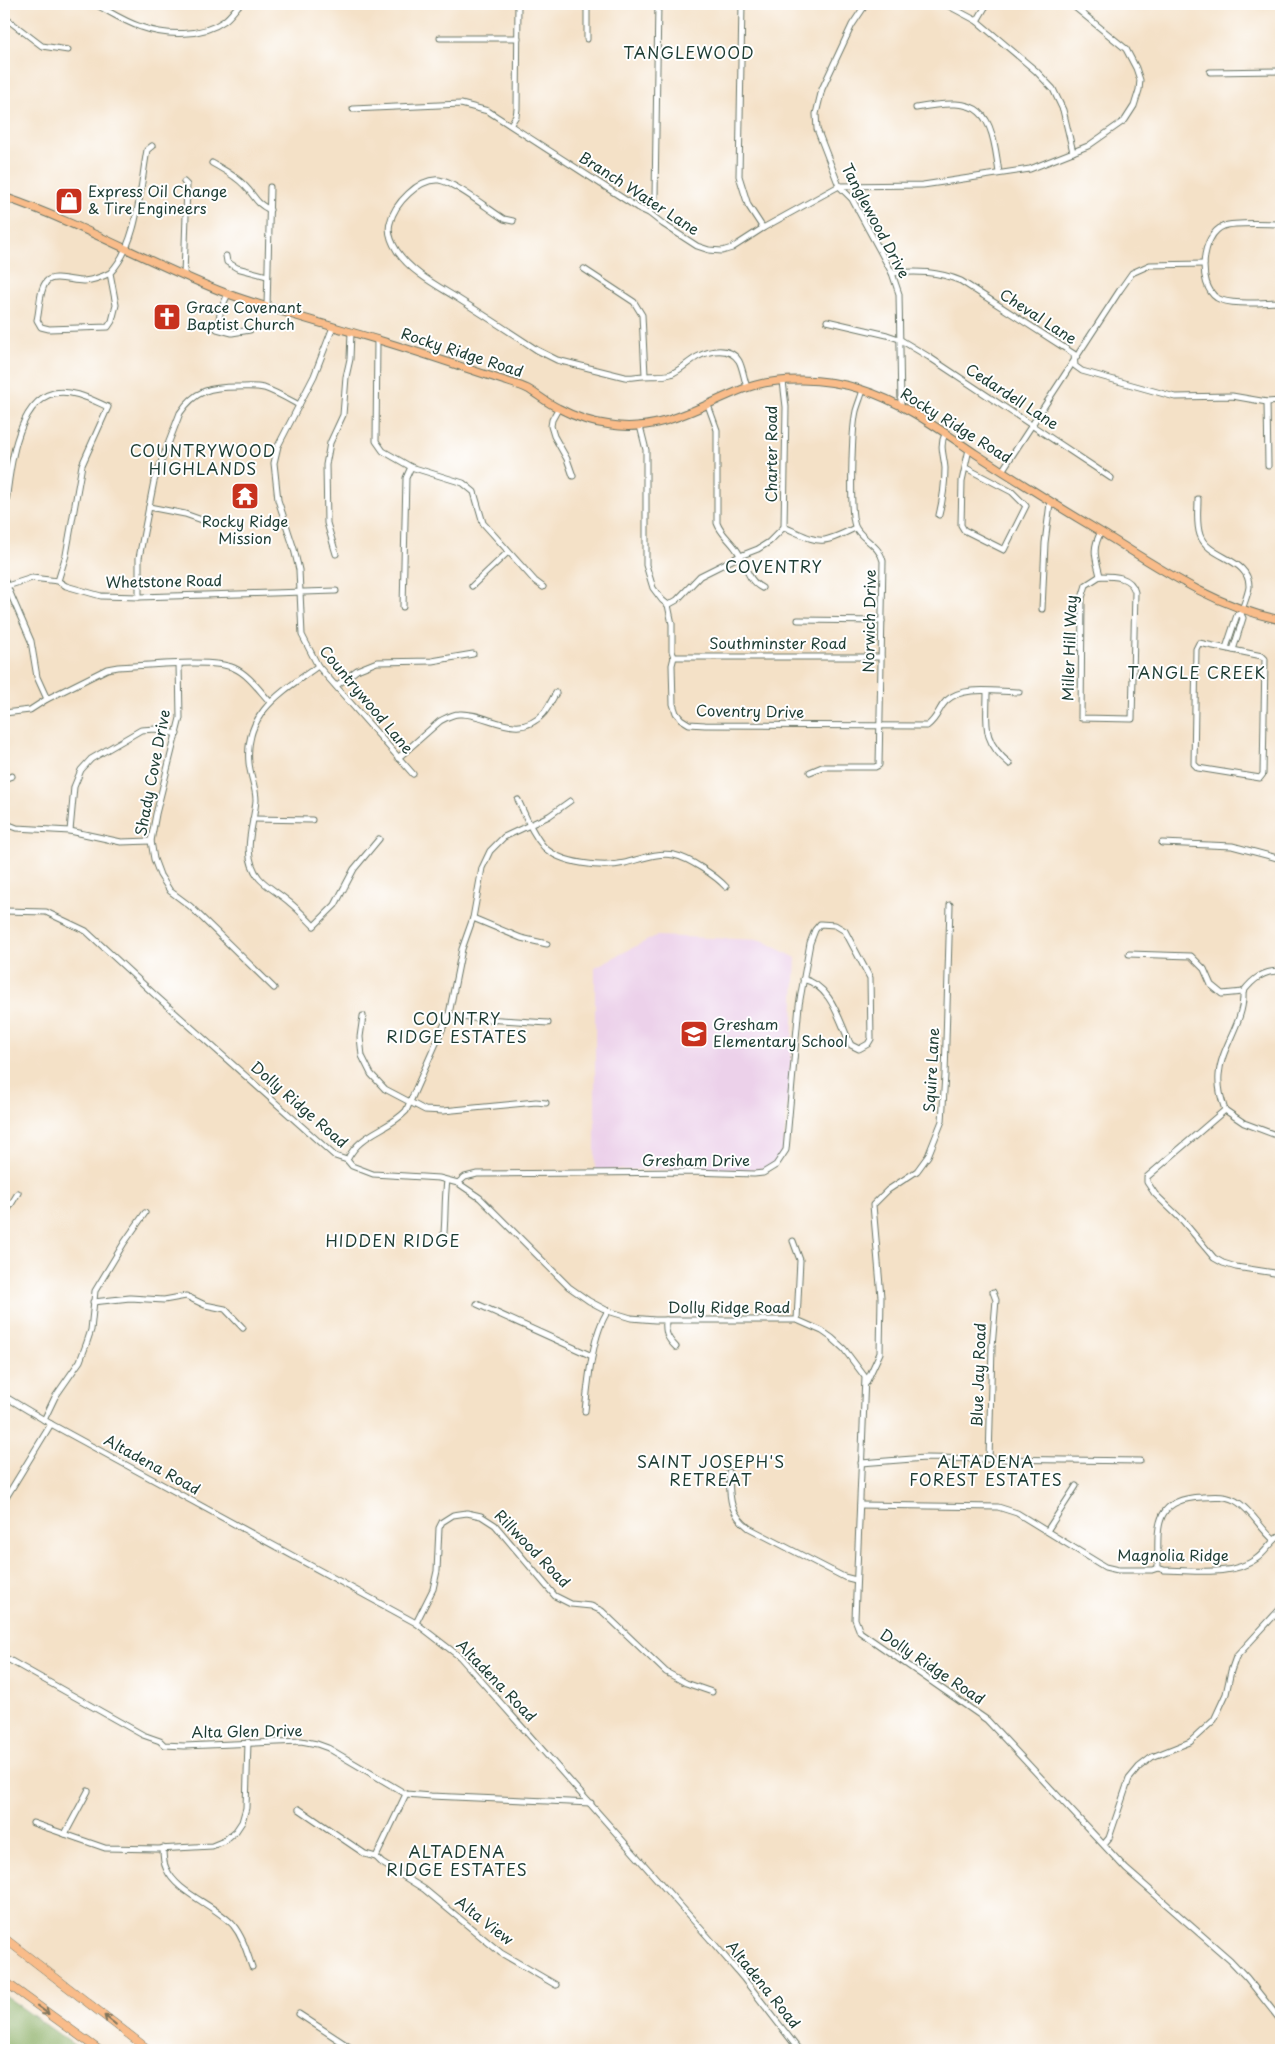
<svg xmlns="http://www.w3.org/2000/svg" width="1285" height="2054" font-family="'Playpen Sans',sans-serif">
  <rect width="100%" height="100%" fill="#fff"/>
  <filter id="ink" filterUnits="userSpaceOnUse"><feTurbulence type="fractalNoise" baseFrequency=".02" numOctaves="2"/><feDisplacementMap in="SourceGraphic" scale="10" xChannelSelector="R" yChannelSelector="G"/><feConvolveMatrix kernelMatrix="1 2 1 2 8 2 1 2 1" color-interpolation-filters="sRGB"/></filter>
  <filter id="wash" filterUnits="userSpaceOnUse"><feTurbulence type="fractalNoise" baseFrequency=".0096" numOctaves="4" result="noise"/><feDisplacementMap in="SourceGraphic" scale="20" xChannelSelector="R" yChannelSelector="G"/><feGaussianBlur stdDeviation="1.12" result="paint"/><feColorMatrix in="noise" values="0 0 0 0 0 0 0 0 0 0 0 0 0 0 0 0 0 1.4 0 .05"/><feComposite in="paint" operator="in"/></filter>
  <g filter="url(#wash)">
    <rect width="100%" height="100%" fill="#f4e1c7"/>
    <polygon fill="#ecd1ea" points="656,936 762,940 796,958 791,1063 783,1149 774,1163 765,1168 745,1170 722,1169 595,1170 595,967"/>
    <polygon fill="#87ac61" stroke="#53744a" points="4,1995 81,2050 4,2050"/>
  </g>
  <g filter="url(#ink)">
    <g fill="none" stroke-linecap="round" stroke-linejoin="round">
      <defs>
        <g id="minor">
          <path d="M 95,4 C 110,12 125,22 141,27 C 166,36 202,37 224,21 C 230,17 235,9 240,4"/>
          <polyline points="742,4 739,176 748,205 763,228"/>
          <polyline points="866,4 852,25 822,89 816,114 817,129 839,186 852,199 892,273 899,294 901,405"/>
          <polyline points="945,4 977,21 1036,71 1053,89 1063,110 1073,152"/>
          <polyline points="4,17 42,46 68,50"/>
          <polyline points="977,21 987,4"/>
          <polyline points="440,38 518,38"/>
          <polyline points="587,39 587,4"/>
          <polyline points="1210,72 1281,71"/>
          <path d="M 916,108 C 982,96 991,109 999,173"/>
          <polyline points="353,109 461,104 488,111 638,208 649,213 663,224 697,246 709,250 722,251 732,248 763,228 839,186 923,185 1030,169 1088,146 1125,120 1134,106 1139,90 1140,80 1136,68 1126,49 1071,4"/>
          <polyline points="511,124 516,116 517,109 518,4"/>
          <path d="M 212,163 C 224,170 236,176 245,186 C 256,197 254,202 270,210"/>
          <polyline points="649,213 654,204 655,196 658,4"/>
          <path d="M 513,221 L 504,219 C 488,209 456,183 439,180 C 419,178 394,204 390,223 C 387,233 392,243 397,251 C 411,272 436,285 457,298 C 484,315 510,332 537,350 L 557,360 L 625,377 C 632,378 637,376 644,376 C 653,375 661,377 671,374 C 681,370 688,362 697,357 C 710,350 730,346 739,361 C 743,369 744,379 747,387"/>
          <path d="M 1281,224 C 1267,224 1236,222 1224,226 C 1201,234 1197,285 1217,298 C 1231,306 1265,302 1281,302"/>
          <polyline points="226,256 227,262 237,268 267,276"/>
          <polyline points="584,269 634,302 642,315 645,375"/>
          <path d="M 110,273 C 102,277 93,280 84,281 C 74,282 53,273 46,282 C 39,291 40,309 37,320 L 41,327 L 49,329 L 108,327 L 112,321 L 116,305 L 110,273 C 138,244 140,188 147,150 L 152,146"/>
          <path d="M 892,273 C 917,271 937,271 961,281 L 1074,354 L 1075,366 L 1082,371 L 1175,397 L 1232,396 L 1267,402 L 1281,401"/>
          <polyline points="184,276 187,185 184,182"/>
          <polyline points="228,294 221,309 217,329 232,333 250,330"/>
          <polyline points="267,307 270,187"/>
          <polyline points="827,321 887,335 899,339 929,357 1111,478"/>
          <polyline points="333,327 314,376 278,446 274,463 278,500 294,549 299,570 302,635 318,666 413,774"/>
          <polyline points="377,340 376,441 383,451 411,467 463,483 474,492 483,523 535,581 543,587"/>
          <polyline points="783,381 786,407 784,527"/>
          <polyline points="1267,402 1268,466"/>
          <path d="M 708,405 L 717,430 L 717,523 C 721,534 729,539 736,549 C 746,562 746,580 762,588"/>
          <polyline points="558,409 552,420 551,426 554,436 567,459 573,476"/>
          <path d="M 640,426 L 646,450 L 646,565 L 653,588 L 662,600 L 668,605 L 672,624 L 672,651 L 674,657 L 672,665 L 673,704 L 676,713 L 681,719 L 689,724 L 705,725 L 927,726 C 939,717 937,710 946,701 C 962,685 997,692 1019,692"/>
          <polyline points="966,468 1012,492 1026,506 1004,550 964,530 961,525 962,481 969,449"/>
          <polyline points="1002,471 1120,290 1132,273 1150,265 1204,264"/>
          <path d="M 1198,499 C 1198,511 1196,523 1200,535 C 1208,559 1250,558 1249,587 C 1248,595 1243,605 1241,614 L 1243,618 L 1233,650"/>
          <polyline points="149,507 185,514 202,520"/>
          <path d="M 939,515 C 943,499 945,484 945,468 C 944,455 939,446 945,434"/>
          <path d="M 4,522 C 8,487 12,403 54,393 C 73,389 92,400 108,407 L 82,465 L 66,555 L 58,581"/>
          <path d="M 784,527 C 821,543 818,546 855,528"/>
          <polyline points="336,554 327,523 326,465 330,443 343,415 346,377 350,359 351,332"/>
          <path d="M 1100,576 C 1114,576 1131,576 1135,592 L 1132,719 L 1081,718 L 1082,598 L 1086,585 Z"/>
          <path d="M 1100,576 C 1096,558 1091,550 1101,532"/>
          <polyline points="4,579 31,641 37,677 47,699"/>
          <polyline points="472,586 508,552"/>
          <polyline points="4,587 32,578 58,581 66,586 101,596 139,597 336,591"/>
          <path d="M 139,597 L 139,558 L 154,481 L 180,413 C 195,390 211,387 237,387 C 246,387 255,386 264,388 C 276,392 288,399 299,405"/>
          <polyline points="668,605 677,600 700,576 740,556 758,549 769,542 784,527"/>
          <polyline points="403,607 406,478 411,467"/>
          <polyline points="1042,609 1045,543 1050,503"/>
          <polyline points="798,620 882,621"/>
          <polygon points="1199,643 1262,656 1265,659 1263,774 1260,778 1198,768 1194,764 1196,649"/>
          <polyline points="1226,648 1237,615 1241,614"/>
          <polyline points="674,657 881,657"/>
          <polyline points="179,664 180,718 156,814 151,841 154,859 160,875 170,891 190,906 274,988"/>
          <path d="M 318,666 C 282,692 244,712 249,763 C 250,775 256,788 256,800 C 254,827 240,853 259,878 C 267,887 280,894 289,902 C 298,909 306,918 314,926 L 335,905 L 354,869 L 379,839"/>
          <polyline points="336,686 357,670 377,662 432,661 473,654"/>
          <path d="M 987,692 C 987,725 981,740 1010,764"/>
          <path d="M 4,713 L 30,710 L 47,699 L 107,669 L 118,667 C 145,666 211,658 234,668 C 248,674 259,690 270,702"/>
          <path d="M 398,758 L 440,721 C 446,718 452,714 459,714 C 488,712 517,743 544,713 C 549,707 552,699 556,693"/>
          <path d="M 810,772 L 822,767 L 875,767 L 879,765 L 883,561 C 879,544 860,539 855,526 C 849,510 852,429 856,411 C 858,404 861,397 863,390"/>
          <polyline points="4,779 12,776"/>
          <path d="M 518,800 C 526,816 532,834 544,847 C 561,864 603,868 625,863 C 641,859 657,852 674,855 C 689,858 716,876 726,887"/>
          <polyline points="253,819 312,820"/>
          <polyline points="4,823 17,828 70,831 121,842 151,841"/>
          <polyline points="70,831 74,787 81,770 91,759 141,730 156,729 177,734"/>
          <polyline points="1162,843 1232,846 1281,859"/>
          <polyline points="4,911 46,912 86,931 155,995 335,1156 347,1160 352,1166 373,1174 439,1178 458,1183 480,1198 569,1287 589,1301 608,1311 631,1318 655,1320 797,1320 822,1331 832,1338 844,1349 865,1377 855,1619 860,1632 987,1720 1126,1869 1230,1960 1247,1978 1281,2021"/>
          <polyline points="473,918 521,938 547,944"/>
          <path d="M 1129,954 L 1191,956 L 1204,969 L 1211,985 L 1222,994 L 1243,992 C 1253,979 1264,970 1281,971"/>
          <polyline points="449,1014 457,1017 548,1023"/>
          <polyline points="363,1016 360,1037 362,1056 371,1074 385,1089 425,1110 443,1111 536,1102 546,1103"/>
          <polyline points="1225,1110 1147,1177 1147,1182 1155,1194 1183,1221 1214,1258 1223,1263 1236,1267 1281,1274"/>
          <path d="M 1225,1110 C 1221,1098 1218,1088 1219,1075 C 1221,1046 1245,1022 1243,992"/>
          <polyline points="1225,1110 1244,1123 1281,1137"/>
          <path d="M 347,1160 C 361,1132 387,1131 406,1111 L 449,1014 L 462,949 L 473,918 L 482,868 L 490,851 L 504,837 L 549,816 L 570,801"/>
          <path d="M 458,1183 L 465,1177 L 477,1174 L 692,1172 L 754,1174 L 763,1173 L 776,1165 L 786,1150 L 799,1005 L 810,943 L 815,930 L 820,924 L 835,925 L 845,931 L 870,978 L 871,1039 L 868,1044 L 859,1049 L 851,1045 C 839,1021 832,986 803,979"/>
          <polyline points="4,1216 18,1193"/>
          <polyline points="793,1241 800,1260 797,1320"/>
          <path d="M 443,1242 C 446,1222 444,1201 447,1181"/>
          <polyline points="93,1302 130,1298 164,1300 186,1296 205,1305 225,1309 243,1328"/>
          <polyline points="477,1304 592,1356"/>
          <path d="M 666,1320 C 665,1333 667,1338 676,1347"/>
          <polyline points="866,1383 880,1353 881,1297 873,1205 888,1190 917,1171 928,1156 942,1121 945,1075 950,905"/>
          <polyline points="4,1396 51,1424 416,1623 460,1657 709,1938 744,1979 799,2050"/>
          <path d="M 585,1411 C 588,1383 592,1334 608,1311"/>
          <polyline points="44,1420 55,1397 80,1361 86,1345 91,1330 95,1291 124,1243 145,1213"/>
          <polyline points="989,1459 992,1347 996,1300 993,1292"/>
          <polyline points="861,1463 925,1458 1140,1461"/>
          <path d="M 729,1472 C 730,1496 728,1512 749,1528 L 844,1577 L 856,1580"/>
          <polyline points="4,1501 51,1424"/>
          <path d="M 860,1505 L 998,1507 L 1017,1513 L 1105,1567 L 1118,1570 L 1152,1570 L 1158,1568 L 1164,1570 C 1193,1570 1231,1577 1256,1559 C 1266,1552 1271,1541 1281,1535"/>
          <polyline points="1047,1531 1076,1486"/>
          <path d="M 1158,1568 C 1158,1528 1152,1499 1202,1497 C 1215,1496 1228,1495 1239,1503 C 1253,1513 1261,1529 1274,1540"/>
          <polyline points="416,1623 433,1589 437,1571 439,1528 442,1522 453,1515 467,1513 481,1516 495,1525 555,1596 571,1604 591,1606 602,1611 666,1672 686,1683 712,1692"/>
          <polyline points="4,1657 143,1735 160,1741 164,1745 184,1746 301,1741 317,1744 328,1748 406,1794 431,1796 591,1803"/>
          <polyline points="299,1809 365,1854 376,1857 382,1863 424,1889 501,1953 556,1985"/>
          <polyline points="33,1823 105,1848 158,1849 212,1846 224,1841 236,1831 242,1822 246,1808 248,1742"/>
          <polyline points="65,1834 88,1791"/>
          <polyline points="1104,1844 1109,1838 1129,1779 1139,1767 1152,1757 1190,1742 1214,1720 1226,1694 1231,1671 1236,1657 1281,1608"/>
          <path d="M 163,1848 C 163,1855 163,1862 166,1868 C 176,1893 214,1904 233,1925 C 243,1937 247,1953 252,1967"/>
          <polyline points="376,1857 406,1794"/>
          <polyline points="299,2014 354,2050"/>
        </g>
        <path id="major" d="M 4,197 C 81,223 152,265 228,294 C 279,312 331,326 382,341 C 422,353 462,367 502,380 C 511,383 520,385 528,389 C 538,395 547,403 558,408 C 573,416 593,423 611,425 C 659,433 700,406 743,389 C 777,376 826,378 860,389 C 903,402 939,429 976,454 C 1019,482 1062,509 1106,535 C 1162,570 1216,607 1281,620"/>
        <g id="highway">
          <polyline points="4,1938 149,2050"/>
          <polyline points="4,1981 99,2050"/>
        </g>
      </defs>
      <use href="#minor" stroke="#6a7667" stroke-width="7"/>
      <use href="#major" stroke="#6a7667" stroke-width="9"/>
      <use href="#highway" stroke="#6a7667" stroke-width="9"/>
      <use href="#minor" stroke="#fff" stroke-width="5"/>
      <use href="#major" stroke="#f9bc8a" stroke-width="7"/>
      <use href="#highway" stroke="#f9bc8a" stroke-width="8"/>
    </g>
    <defs><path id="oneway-shaft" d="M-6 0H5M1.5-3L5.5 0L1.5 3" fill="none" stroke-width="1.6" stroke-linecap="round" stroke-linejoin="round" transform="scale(1.25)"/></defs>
    <g stroke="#81765b">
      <use href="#oneway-shaft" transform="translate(43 2010) rotate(36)"/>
      <use href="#oneway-shaft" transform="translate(110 2020) rotate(-142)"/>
    </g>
  </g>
  <defs>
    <symbol id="shop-square" viewBox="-11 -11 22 22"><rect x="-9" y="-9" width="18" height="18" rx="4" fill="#c8321e" stroke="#fff"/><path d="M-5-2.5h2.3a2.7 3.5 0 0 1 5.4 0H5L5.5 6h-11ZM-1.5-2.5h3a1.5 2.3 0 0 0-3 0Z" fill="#fff"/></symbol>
    <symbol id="church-square" viewBox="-11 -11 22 22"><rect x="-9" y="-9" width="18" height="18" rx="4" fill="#c8321e" stroke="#fff"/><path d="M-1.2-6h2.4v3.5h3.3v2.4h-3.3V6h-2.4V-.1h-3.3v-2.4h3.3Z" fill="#fff"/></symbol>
    <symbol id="temple-square" viewBox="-11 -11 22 22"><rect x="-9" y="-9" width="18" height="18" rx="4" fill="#c8321e" stroke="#fff"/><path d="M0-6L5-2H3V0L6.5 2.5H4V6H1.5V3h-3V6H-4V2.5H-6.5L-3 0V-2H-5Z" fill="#fff"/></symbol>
    <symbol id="school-square" viewBox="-11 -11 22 22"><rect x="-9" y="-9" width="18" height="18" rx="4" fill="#c8321e" stroke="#fff"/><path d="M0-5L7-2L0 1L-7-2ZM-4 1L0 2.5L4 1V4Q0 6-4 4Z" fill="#fff"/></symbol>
  </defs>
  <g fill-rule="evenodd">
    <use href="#shop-square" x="53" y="185" width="32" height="32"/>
    <use href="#church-square" x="151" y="301" width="32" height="32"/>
    <use href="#temple-square" x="229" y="480" width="32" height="32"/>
    <use href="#school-square" x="678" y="1018" width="32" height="32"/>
  </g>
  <g text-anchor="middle" stroke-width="4" stroke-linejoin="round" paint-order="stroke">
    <g font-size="15" fill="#1f3d34" stroke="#fff" text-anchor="start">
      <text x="88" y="197">Express Oil Change<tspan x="88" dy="17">&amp; Tire Engineers</tspan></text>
      <text x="186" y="313">Grace Covenant<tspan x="186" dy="17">Baptist Church</tspan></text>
      <text x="245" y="527" text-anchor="middle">Rocky Ridge<tspan x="245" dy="17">Mission</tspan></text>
      <text x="713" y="1030">Gresham<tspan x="713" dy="17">Elementary School</tspan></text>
    </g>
    <g font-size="15" fill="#1f3d34" stroke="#fff">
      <text transform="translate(639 194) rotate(33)" y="5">Branch Water Lane</text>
      <text transform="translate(875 221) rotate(62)" y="5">Tanglewood Drive</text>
      <text transform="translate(1038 317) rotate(33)" y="5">Cheval Lane</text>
      <text transform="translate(462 353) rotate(18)" y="5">Rocky Ridge Road</text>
      <text transform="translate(1012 397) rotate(33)" y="5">Cedardell Lane</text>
      <text transform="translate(956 426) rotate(32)" y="5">Rocky Ridge Road</text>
      <text transform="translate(772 454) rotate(-90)" y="5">Charter Road</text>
      <text transform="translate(164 582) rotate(-1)" y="5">Whetstone Road</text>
      <text transform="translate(870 621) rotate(-89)" y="5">Norwich Drive</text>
      <text x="778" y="649">Southminster Road</text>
      <text transform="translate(1070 648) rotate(-88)" y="5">Miller Hill Way</text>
      <text transform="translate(366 700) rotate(50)" y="5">Countrywood Lane</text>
      <text transform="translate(750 712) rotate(1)" y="5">Coventry Drive</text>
      <text transform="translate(153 773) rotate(-79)" y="5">Shady Cove Drive</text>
      <text transform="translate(932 1070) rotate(-87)" y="5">Squire Lane</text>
      <text transform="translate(299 1105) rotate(41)" y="5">Dolly Ridge Road</text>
      <text x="696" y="1166">Gresham Drive</text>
      <text x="729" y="1313">Dolly Ridge Road</text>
      <text transform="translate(979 1375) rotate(-88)" y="5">Blue Jay Road</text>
      <text transform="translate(152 1465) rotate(29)" y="5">Altadena Road</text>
      <text transform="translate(532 1549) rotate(46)" y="5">Rillwood Road</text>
      <text x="1173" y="1561">Magnolia Ridge</text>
      <text transform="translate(932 1667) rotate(34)" y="5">Dolly Ridge Road</text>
      <text transform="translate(496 1681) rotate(46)" y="5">Altadena Road</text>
      <text transform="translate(247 1732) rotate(-1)" y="5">Alta Glen Drive</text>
      <text transform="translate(484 1921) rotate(38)" y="5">Alta View</text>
      <text transform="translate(763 1985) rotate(51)" y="5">Altadena Road</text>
    </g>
    <g font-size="16" letter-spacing="1" fill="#1f3d34" stroke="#fff">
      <text x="689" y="59">TANGLEWOOD</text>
      <text x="203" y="457">COUNTRYWOOD<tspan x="203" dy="18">HIGHLANDS</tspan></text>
      <text x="774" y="573">COVENTRY</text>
      <text x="1197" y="679">TANGLE CREEK</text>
      <text x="457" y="1025">COUNTRY<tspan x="457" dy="18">RIDGE ESTATES</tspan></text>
      <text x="393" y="1247">HIDDEN RIDGE</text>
      <text x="711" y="1468">SAINT JOSEPH'S<tspan x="711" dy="18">RETREAT</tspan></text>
      <text x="986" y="1468">ALTADENA<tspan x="986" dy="18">FOREST ESTATES</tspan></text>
      <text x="457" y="1858">ALTADENA<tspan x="457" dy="18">RIDGE ESTATES</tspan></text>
    </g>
  </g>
  <rect width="1285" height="2054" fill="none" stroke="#fff" stroke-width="20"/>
</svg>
